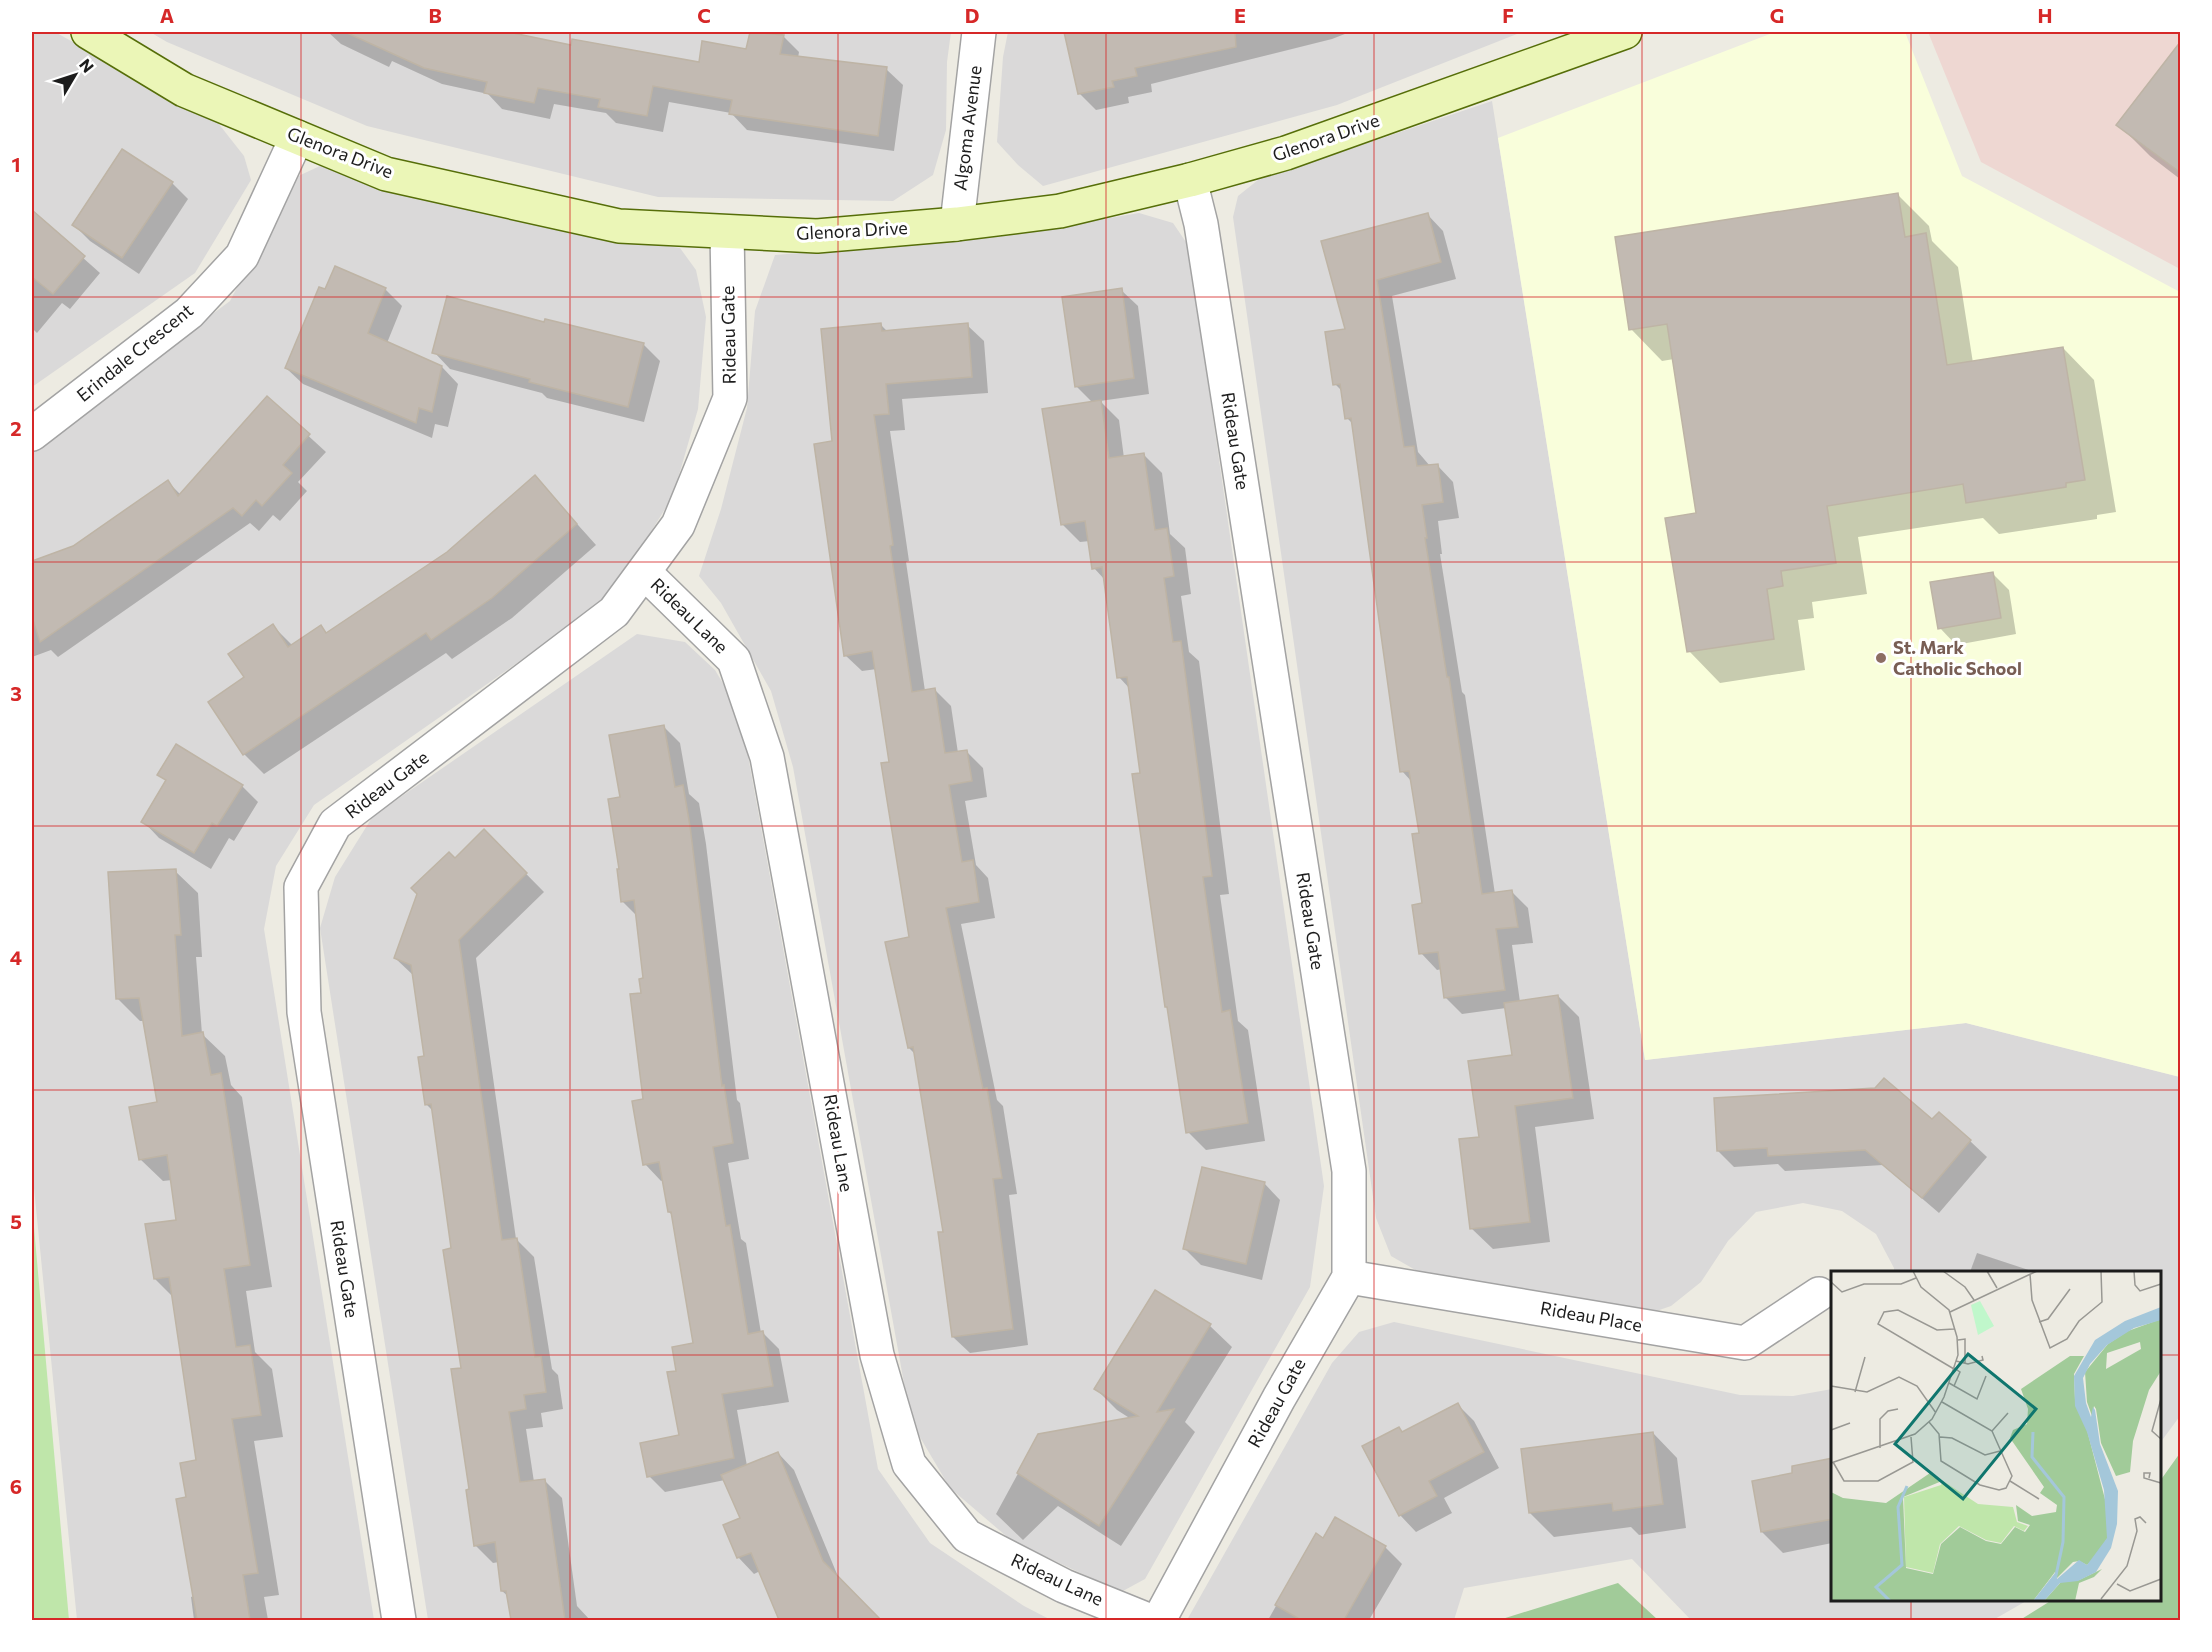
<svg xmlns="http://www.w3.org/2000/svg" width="2212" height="1652" font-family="Commissioner,sans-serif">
  <rect width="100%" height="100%" fill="#edebe2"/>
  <g fill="#dad9d9">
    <polygon points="32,32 55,32 218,123 244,156 251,180 195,273 32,387"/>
    <polygon points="150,32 951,32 947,62 946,130 933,175 893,201 658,197 367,126 167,42"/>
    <polygon points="1008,32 1522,32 1337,105 1043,186 1018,165 997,142 1003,57"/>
    <polygon points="1492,101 1645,1060 1966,1023 2180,1077 2180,1416 2160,1443 2160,1272 1894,1272 1894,1268 1876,1234 1842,1211 1803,1203 1756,1212 1728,1241 1701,1282 1671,1306 1639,1317 1419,1272 1391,1256 1376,1218 1233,217 1238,196 1258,180"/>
    <polygon points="320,166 394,188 577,233 680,248 696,270 706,317 698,409 673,496 610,598 314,805 276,866 264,929 374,1620 77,1620 32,1168 32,448 230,301 294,178"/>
    <polygon points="1139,213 1173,223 1188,245 1324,1186 1310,1287 1145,1579 1121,1592 1012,1541 950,1488 911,1422 793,767 771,691 721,603 699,576 721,509 747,408 755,311 775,255 1005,236"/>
    <polygon points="637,634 685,642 715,670 740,712 878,1469 930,1543 1024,1606 1051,1620 428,1620 320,928 335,877 373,816"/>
    <polygon points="1394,1322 1740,1395 1793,1396 1832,1389 1832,1600 2028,1600 1993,1620 1691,1620 1632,1559 1464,1588 1454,1620 1187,1620 1332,1363 1359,1332"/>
  </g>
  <polygon fill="#eed7d2" points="1928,32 2180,32 2180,269 1981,162"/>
  <polygon fill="#f9fedb" points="1775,32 1905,32 1962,176 2180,292 2180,1077 1966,1023 1645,1060 1498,138"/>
  <polygon fill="#bfe6aa" points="32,1205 69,1620 32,1620"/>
  <g fill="#a1cb99">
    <polygon points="2180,1453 2180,1620 2020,1620 2052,1600 2160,1600 2160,1481"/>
    <polygon points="1618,1583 1658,1620 1499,1620"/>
  </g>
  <g fill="#0003">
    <polygon points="328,32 501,32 572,47 700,64 748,51 751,32 783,36 799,52 798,58 886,69 903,85 894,151 747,130 731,113 669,102 663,132 616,123 606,113 554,104 550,119 502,109 488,94 442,84 392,61 389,67 341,44"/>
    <polygon points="1066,32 1350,32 1332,39 1151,84 1152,92 1128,97 1129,103 1096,110 1080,94"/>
    <polygon points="2180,43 2180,179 2150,156 2118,124"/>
    <polygon points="172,183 188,199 139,274 90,241 74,225"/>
    <polygon points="1898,195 1929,226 1932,241 1958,267 1973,363 2063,348 2094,380 2116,512 2097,515 2097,519 1999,534 1983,518 1858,537 1867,594 1812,602 1814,618 1798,620 1805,670 1720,683 1689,651 1698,515 1674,359 1662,361 1631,329"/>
    <polygon points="1427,214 1443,231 1456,279 1392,296 1418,452 1430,466 1437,465 1453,482 1459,518 1438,521 1442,554 1440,554 1462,692 1465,695 1495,894 1512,892 1528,908 1533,943 1512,945 1520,1002 1558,996 1579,1017 1594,1119 1535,1127 1550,1242 1493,1249 1471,1228 1481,1138 1513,1056 1506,1008 1462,1014 1446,998 1442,969 1437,970 1421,953 1424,905 1421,834 1412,782 1402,771 1354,425 1347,418 1343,392 1335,384 1347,330 1323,242"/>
    <polygon points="36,216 100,273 70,309 62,303 37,333 32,328 32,222"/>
    <polygon points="335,268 386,290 402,306 387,343 442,367 458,384 448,427 435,424 432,438 303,384 286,368 326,291"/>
    <polygon points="1121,290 1138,306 1149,394 1100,401 1119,420 1124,458 1144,455 1162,473 1170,534 1185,548 1191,594 1181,596 1189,652 1199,661 1229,894 1220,895 1238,1021 1248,1030 1265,1141 1206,1150 1188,1132 1168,1009 1166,1007 1142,774 1130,689 1119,677 1105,580 1094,568 1090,541 1080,542 1062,524 1093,403 1076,386"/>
    <polygon points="546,323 643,344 660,361 644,422 547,398 542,393 450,369 434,352"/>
    <polygon points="881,325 888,332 967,325 984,341 988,393 902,399 905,430 890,431 909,561 906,562 925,691 935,690 951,706 958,753 966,751 983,768 987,797 965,801 976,865 988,878 995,918 961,924 997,1100 1003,1106 1017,1194 1009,1195 1028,1345 970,1353 953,1337 945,1233 916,1055 909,1048 911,938 890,763 877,669 862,671 845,655 833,442"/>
    <polygon points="267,398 326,452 298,482 307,491 280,521 273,515 259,531 250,523 58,657 51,650 32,657 32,563 74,548 168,482 181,495"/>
    <polygon points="535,477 596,545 512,618 452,659 446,653 264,774 244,754 246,677 273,626 293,646 321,627 328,634 448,553"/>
    <polygon points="1993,574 2009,590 2016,634 1956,645 1940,628"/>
    <polygon points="664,727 680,743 689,794 699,803 706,844 737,1100 740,1103 749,1159 728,1163 741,1239 746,1243 761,1333 763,1333 779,1349 789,1402 737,1410 747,1466 778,1453 794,1470 839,1579 879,1620 780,1620 760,1571 754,1574 738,1557 741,1519 725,1480 665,1492 649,1476 680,1436 678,1372 695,1345 673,1216 669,1212 664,1180 661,1181 645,1164 643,994 645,980 637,916 622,901 622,798"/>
    <polygon points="159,775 242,786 258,802 234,841 229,838 211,869 159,838 143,821 167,782"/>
    <polygon points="484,831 544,892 476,958 516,1239 534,1257 552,1369 558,1375 563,1409 541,1413 543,1427 526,1429 534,1482 544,1480 562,1498 577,1606 590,1620 513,1620 509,1597 502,1591 499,1562 493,1563 475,1545 453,1249 434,1112 426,1104 426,1058 414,976 395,958 455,860"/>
    <polygon points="175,871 198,893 202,957 196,957 202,1034 225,1056 231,1085 242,1097 272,1287 246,1291 255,1352 272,1369 283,1437 254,1441 279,1595 264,1597 268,1620 194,1620 191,1597 194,1596 188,1498 198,1461 173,1297 155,1279 178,1221 172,1180 163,1181 140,1159 159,1103 145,1021 140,1021 118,999"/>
    <polygon points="1932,1121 1970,1141 1987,1157 1939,1213 1883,1165 1785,1171 1778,1164 1734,1167 1718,1151"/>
    <polygon points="1264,1183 1280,1200 1262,1280 1201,1265 1185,1249"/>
    <polygon points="1977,1253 2035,1272 1970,1272"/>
    <polygon points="1156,1292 1210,1326 1232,1347 1185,1422 1195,1432 1121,1546 1058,1506 1023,1540 996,1514 1039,1435 1131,1419 1117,1410 1096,1389"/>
    <polygon points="1457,1404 1474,1421 1499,1468 1444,1498 1452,1513 1416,1532 1400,1515 1399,1429 1404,1433"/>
    <polygon points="1653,1433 1677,1458 1686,1528 1639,1535 1631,1527 1554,1537 1530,1513"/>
    <polygon points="1832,1460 1832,1543 1783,1553 1762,1532 1794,1475"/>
    <polygon points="1335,1519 1385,1547 1402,1564 1369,1620 1268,1620 1316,1535 1324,1540"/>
  </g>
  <g fill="#c2bab2" stroke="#beb4a5" stroke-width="1.5">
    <polygon points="345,32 508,32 571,45 572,39 699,62 702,41 746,49 750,32 784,35 780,54 887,67 878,136 729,114 732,100 653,86 647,116 598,107 600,99 538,88 534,103 484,93 487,82 424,68"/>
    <polygon points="1064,32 1235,32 1236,47 1135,68 1137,76 1112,81 1114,87 1078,94"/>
    <polygon points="2181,41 2181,173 2116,125"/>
    <polygon points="122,149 173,182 122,258 72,225"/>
    <polygon points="1898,193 1905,237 1926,233 1947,365 2063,347 2085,480 2066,483 2066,487 1966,503 1963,484 1827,506 1836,563 1781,571 1783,586 1767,589 1774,639 1687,652 1665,518 1696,513 1667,324 1629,330 1615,237"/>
    <polygon points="32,210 85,256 53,294 32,277"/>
    <polygon points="1428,213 1441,262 1377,280 1404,447 1414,446 1417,466 1438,464 1443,502 1422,505 1427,538 1425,538 1447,677 1449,677 1482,894 1512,890 1518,927 1496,929 1505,990 1444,998 1438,952 1419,954 1412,905 1422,903 1412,834 1419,833 1409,771 1400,772 1351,418 1345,419 1340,384 1333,385 1325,332 1345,329 1321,241"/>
    <polygon points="335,266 386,288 368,333 442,366 432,412 419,408 416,423 285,368 319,287 325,289"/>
    <polygon points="1122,288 1134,378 1075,387 1062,297"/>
    <polygon points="447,296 544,322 545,319 644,343 628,407 529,382 530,379 432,353"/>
    <polygon points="881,323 882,331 968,323 972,377 886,384 889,414 874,415 893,545 890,546 912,692 935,688 945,753 967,750 972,781 949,785 962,862 973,860 979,902 946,908 983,1089 987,1088 1002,1178 993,1179 1013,1329 952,1337 938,1232 943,1232 913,1047 908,1048 885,942 909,937 881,763 889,762 872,651 844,656 814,444 832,441 821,329"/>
    <polygon points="267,396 310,434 283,465 292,473 262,506 256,500 242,516 233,508 40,642 32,617 32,561 73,546 168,480 178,496"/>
    <polygon points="1101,400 1109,458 1144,453 1155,530 1167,528 1174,576 1164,578 1173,642 1181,641 1212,876 1203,877 1222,1012 1230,1010 1248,1123 1186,1133 1167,1007 1165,1007 1132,774 1140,773 1127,677 1117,678 1102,567 1092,569 1085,521 1061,525 1042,409"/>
    <polygon points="535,475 577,524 492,598 431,640 426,633 243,755 208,702 244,677 228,654 273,624 288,647 321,625 326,633 447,552"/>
    <polygon points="1993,572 2001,618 1938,629 1930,582"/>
    <polygon points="664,725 675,787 683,785 690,826 722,1086 724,1085 733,1143 713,1147 726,1226 730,1225 748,1334 763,1331 773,1386 722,1394 734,1458 647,1477 640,1443 679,1435 667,1372 676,1371 672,1347 693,1343 671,1212 668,1212 659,1162 643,1165 632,1101 643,1099 630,994 641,993 639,979 643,978 634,900 621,902 617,869 619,869 608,799 620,797 609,735"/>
    <polygon points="176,744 243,785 217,826 212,823 194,853 141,822 166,780 157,775"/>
    <polygon points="484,829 527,873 459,940 502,1240 517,1238 535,1357 541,1356 546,1392 524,1395 526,1409 509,1412 520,1482 545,1479 565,1620 511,1620 506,1591 501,1591 495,1542 474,1546 466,1490 469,1489 451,1369 461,1368 443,1250 451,1248 431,1104 425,1105 418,1057 424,1056 411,965 394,958 417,894 411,888 449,852 455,858"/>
    <polygon points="176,869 181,935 175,935 182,1036 203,1032 211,1075 221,1073 250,1265 224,1269 236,1347 250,1345 261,1415 232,1419 258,1573 243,1575 250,1620 197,1620 176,1499 186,1497 180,1463 196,1460 169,1277 154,1279 145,1224 176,1220 167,1155 139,1160 129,1107 157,1102 139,998 116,999 108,872"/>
    <polygon points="1558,995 1573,1098 1515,1106 1530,1222 1470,1229 1459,1139 1479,1137 1468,1061 1512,1055 1504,1003"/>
    <polygon points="1884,1078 1932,1119 1939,1112 1971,1140 1922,1198 1865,1150 1768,1156 1767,1148 1717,1151 1714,1098 1875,1088"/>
    <polygon points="1202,1167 1265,1182 1246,1264 1183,1249"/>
    <polygon points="1155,1290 1211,1324 1157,1412 1174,1409 1099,1526 1017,1473 1038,1434 1138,1416 1094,1389"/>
    <polygon points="1458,1403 1484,1452 1429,1481 1437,1496 1399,1516 1362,1446 1399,1427 1402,1432"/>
    <polygon points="1653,1432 1663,1504 1613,1511 1612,1503 1529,1513 1521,1449"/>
    <polygon points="778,1452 823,1561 881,1620 779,1620 751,1553 737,1558 723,1525 740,1518 721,1475"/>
    <polygon points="1833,1458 1833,1519 1761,1532 1752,1481 1792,1473 1792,1466"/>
    <polygon points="1335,1517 1386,1546 1344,1620 1301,1620 1275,1605 1316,1533 1323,1538"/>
  </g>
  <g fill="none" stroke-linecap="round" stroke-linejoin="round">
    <defs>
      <g id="street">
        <polyline points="957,224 979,32"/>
        <polyline points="32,434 189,313 242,256 297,137"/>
        <polyline points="644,572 734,660 767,757 877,1355 909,1464 967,1536 1064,1586 1148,1620"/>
        <polyline points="1349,1277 1745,1343 1819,1294"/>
        <polyline points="399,1620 304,1012 301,887 335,824 614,612 678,525 730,398 727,232"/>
        <polyline points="1159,1620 1279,1398 1349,1277 1349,1171 1201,224 1190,180"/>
      </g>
      <polyline id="secondary" points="88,32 184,90 386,174 619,226 817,236 957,224 1060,211 1190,180 1286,153 1625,32"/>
    </defs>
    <use href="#street" stroke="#a3a3a3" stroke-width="36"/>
    <use href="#secondary" stroke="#566e09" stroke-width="36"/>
    <use href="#street" stroke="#fff" stroke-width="33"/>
    <use href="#secondary" stroke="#ebf6b7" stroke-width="33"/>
  </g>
  <path fill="none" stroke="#d62828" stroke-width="1.5" stroke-opacity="0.55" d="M 301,32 L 301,1620M 570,32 L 570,1620M 838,32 L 838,1620M 1106,32 L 1106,1620M 1374,32 L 1374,1620M 1642,32 L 1642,1620M 1911,32 L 1911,1272M 32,297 L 2180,297M 32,562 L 2180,562M 32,826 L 2180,826M 32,1090 L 2180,1090M 32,1355 L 1832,1355M 2160,1355 L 2180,1355M 1911,1600 L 1911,1620"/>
  <circle fill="#8d6e63" stroke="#fff" stroke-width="2" cx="1881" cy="658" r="6"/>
  <g text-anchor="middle" stroke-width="6" stroke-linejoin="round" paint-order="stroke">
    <g font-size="18" fill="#1c1c1c" stroke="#fff">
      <text transform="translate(968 128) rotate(-83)" y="6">Algoma Avenue</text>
      <text transform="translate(1326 138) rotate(-19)" y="6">Glenora Drive</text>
      <text transform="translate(340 153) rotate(21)" y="6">Glenora Drive</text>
      <text transform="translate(852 231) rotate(-3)" y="6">Glenora Drive</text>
      <text transform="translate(729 335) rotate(-91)" y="6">Rideau Gate</text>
      <text transform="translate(135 353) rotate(-39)" y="6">Erindale Crescent</text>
      <text transform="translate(1235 441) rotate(81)" y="6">Rideau Gate</text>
      <text transform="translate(689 616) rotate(44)" y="6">Rideau Lane</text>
      <text transform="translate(387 785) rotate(-37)" y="6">Rideau Gate</text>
      <text transform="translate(1310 921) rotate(81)" y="6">Rideau Gate</text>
      <text transform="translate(838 1143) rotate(80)" y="6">Rideau Lane</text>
      <text transform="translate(344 1269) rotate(81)" y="6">Rideau Gate</text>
      <text transform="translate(1591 1317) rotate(10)" y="6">Rideau Place</text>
      <text transform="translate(1277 1403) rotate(-61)" y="6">Rideau Gate</text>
      <text transform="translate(1057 1580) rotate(25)" y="6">Rideau Lane</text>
    </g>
    <g font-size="18" font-weight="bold" fill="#785e54" stroke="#fff" text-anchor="start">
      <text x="1893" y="654">St. Mark<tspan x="1893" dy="21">Catholic School</tspan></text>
    </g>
  </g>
  <g transform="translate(1831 1271)">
    <rect width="330" height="330" fill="#edebe2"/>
    <path d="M 112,210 L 147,233 L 182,236 L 186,251 L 197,255 L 193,260 L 183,255 L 170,272 L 155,269 L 128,255 L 109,273 L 102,302 L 75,296 L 73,226 L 110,214 Z" fill="#bfe6aa"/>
    <path d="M 330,48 L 330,100 L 318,119 L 302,170 L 299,201 L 285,205 L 270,172 L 265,138 L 263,135 L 261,145 L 256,131 L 254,101 L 277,73 L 297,60 ZM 309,71 L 310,78 L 275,98 L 276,82 ZM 239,85 L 253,85 L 243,103 L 244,129 L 255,155 L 276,236 L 277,266 L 264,287 L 256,294 L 248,290 L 242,291 L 226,307 L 224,301 L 202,330 L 0,330 L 0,221 L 12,227 L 55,232 L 99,202 L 111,210 L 72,226 L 75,297 L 102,303 L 110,273 L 129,256 L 155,270 L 170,273 L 184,256 L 194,261 L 199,254 L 187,250 L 185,234 L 201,245 L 225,241 L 226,234 L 209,222 L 213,216 L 179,167 L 182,159 L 196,153 L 197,138 L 190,118 ZM 271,298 L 263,306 L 248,312 L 244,330 L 213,330 L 230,311 L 248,309 Z" fill="#a1cb99" fill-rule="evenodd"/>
    <path d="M 149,30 L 163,55 L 147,64 L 140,34 Z" fill="#c0f7cb"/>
    <path d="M 330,36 L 330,49 L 303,57 L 276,74 L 259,93 L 252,107 L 255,132 L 260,146 L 262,136 L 264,139 L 269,173 L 287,220 L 286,253 L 280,277 L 265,301 L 247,310 L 229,312 L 213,330 L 202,330 L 224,302 L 226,308 L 248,289 L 256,294 L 276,267 L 273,219 L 256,161 L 244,135 L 243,105 L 264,69 L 294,50 Z" fill="#a4c7da"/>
    <path fill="none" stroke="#a4c7da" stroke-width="3" d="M 202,161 L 201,186 L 233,226 L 232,271 L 224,309M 59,330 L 45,316 L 71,294 L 67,236 L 76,215"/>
    <path fill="none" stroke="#999893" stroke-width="1.5" d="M 112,0 L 134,16 L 143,29M 156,0 L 166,17M 303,0 L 304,14 L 309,20 L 330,13M 199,3 L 201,29 L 219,77 L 236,68 L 248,50 L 271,31 L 270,0M 0,11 L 11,21 L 33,13 L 70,13 L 85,7M 119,41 L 206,0M 208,51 L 217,48 L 239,18M 127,69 L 134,68 L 134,93M 125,90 L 137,93 L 152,89 L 151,85M 123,97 L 129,101 L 123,115M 123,98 L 47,53 L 53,41 L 67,39 L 106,59 L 123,58M 118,112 L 146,128 L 155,105M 0,115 L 36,121 L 68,106 L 86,115 L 105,142M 24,121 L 34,86M 330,128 L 321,160 L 330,168M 98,151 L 108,163 L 110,190 L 149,214 L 168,219 L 175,217 L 181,205 L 161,160 L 111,131M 0,159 L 19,152M 161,160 L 177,142M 109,166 L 121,167 L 154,184 L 169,180M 49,177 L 49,148 L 57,140 L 67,138M 2,191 L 13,210 L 47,210 L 82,191 L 80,166M 0,192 L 84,163 L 101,148 L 113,126 L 127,84 L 126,66 L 118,39 L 90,16 L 82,0M 318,207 L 319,202 L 313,202 L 313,207 L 330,212M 179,210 L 208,228M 330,248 L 330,275M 286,313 L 299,320 L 330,308M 270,328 L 296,295 L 306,260 L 304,248 L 309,246 L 315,252"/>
    <path fill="#0f766e" fill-opacity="0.15" stroke="#0f766e" stroke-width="3" d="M 137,83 L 205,138 L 132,228 L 64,173 Z"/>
    <rect width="330" height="330" fill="none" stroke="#1c1c1c" stroke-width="3"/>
  </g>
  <rect width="2212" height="1652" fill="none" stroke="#ffffff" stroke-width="66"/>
  <g transform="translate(75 75) rotate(51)" stroke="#ffffff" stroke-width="4.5" paint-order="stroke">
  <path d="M0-4.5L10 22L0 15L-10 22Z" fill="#1c1c1c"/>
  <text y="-9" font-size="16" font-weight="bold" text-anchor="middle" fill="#1c1c1c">N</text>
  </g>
  <rect x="33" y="33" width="2146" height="1586" fill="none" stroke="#d62828" stroke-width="2"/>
  <g font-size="20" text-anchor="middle" font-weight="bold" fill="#d62828">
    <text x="167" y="23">A</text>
    <text x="435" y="23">B</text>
    <text x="704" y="23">C</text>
    <text x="972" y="23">D</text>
    <text x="1240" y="23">E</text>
    <text x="1508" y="23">F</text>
    <text x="1777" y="23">G</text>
    <text x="2045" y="23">H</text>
    <text x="16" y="172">1</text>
    <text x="16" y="436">2</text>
    <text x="16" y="701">3</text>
    <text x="16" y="965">4</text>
    <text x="16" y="1229">5</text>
    <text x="16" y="1494">6</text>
  </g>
</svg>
